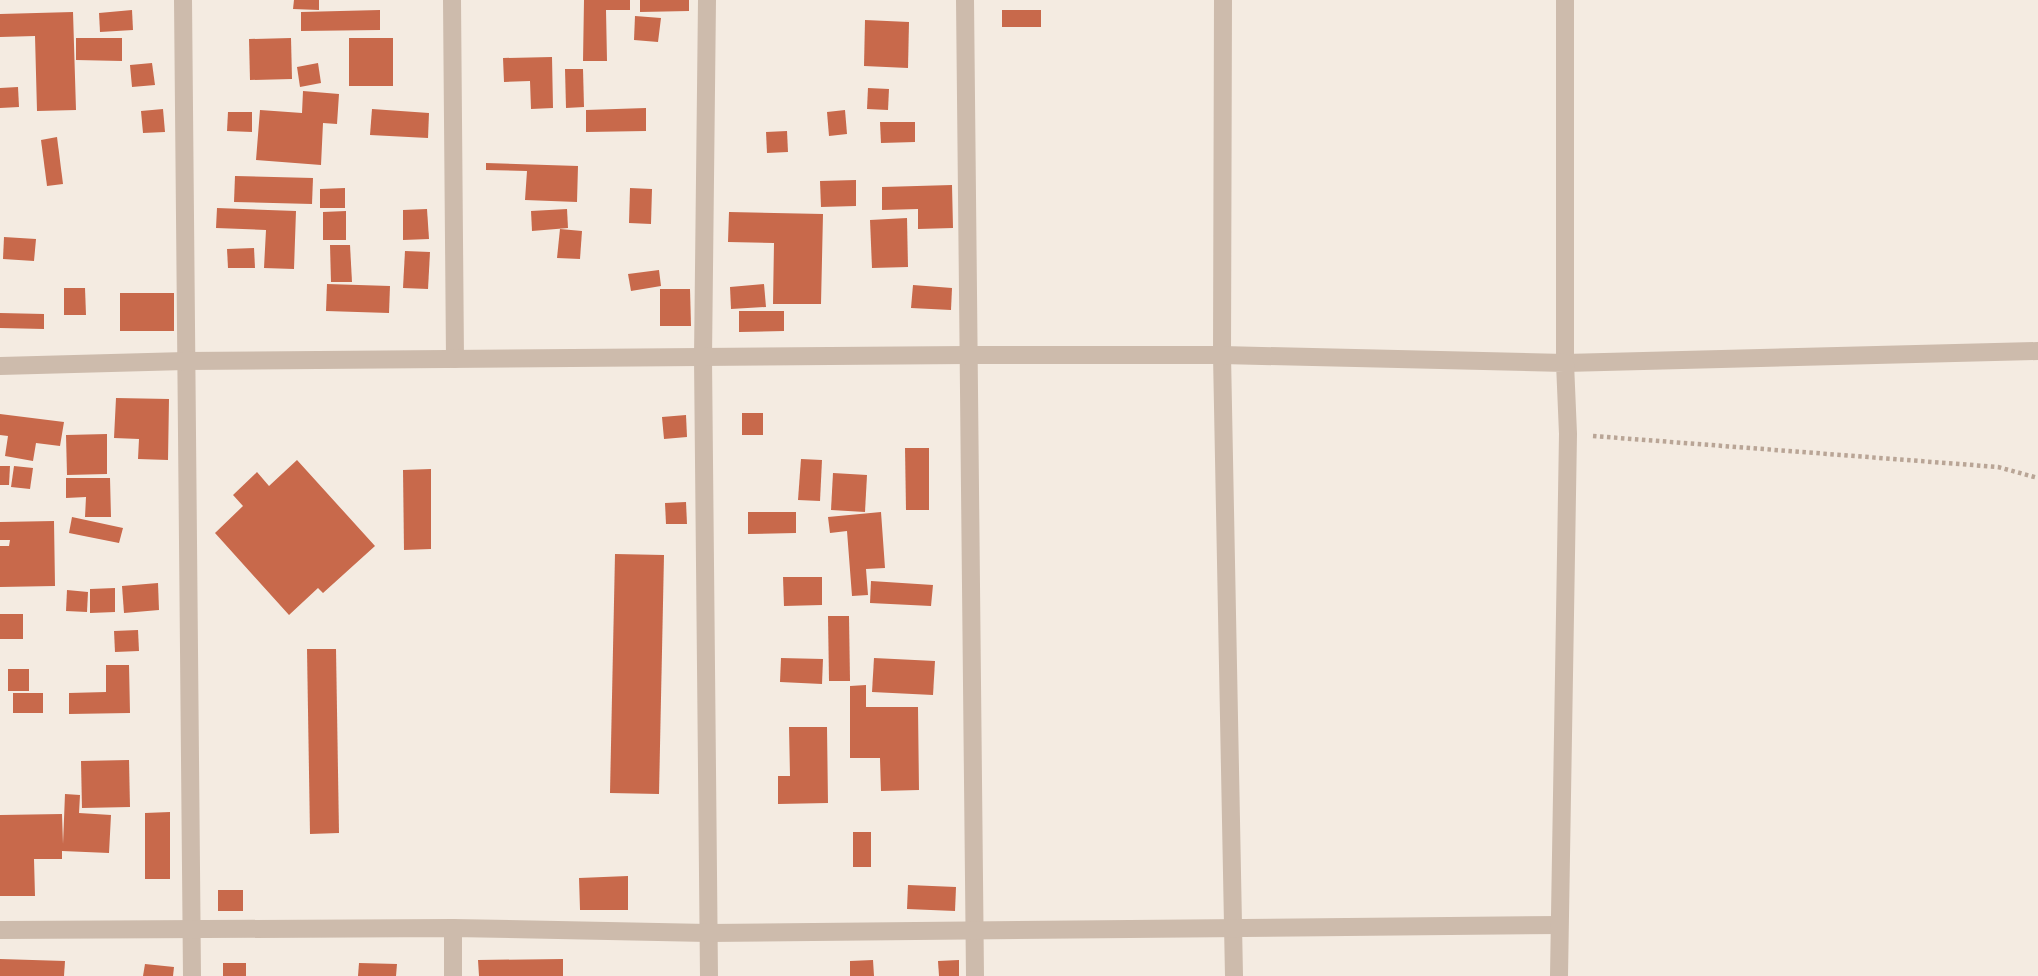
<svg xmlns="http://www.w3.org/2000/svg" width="2038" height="976" font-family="Poppins,sans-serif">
  <rect width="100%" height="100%" fill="#f4ebe1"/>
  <g fill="#c8694b">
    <polygon points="294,0 319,0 319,10 293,9"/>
    <polygon points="584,0 630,0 630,10 606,10 607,61 583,61"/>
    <polygon points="640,0 689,0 689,11 640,12"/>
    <polygon points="132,10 133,30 100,32 99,13"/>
    <polygon points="380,10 380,30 301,31 301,12"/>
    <rect x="1002" y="10" width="39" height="17"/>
    <polygon points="73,12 76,110 37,111 35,36 0,37 0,14"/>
    <polygon points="635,16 661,18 658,42 634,40"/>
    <polygon points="865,20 909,22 908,68 864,66"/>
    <polygon points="76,38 122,38 122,61 76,60"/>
    <polygon points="291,38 292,79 250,80 249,39"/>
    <rect x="349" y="38" width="44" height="48"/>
    <polygon points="552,57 553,108 531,109 530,81 504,82 503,58"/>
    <polygon points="152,63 155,85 132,87 130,65"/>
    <polygon points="318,63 321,83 300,87 297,67"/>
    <polygon points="565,69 583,69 584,107 566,108"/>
    <polygon points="18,87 19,107 0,108 0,88"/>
    <polygon points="868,88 889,89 888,110 867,109"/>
    <polygon points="303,91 339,94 337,124 323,123 321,165 256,160 260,110 302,113"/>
    <polygon points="646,108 646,131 586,132 586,110"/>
    <polygon points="163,109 165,132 143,133 141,111"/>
    <polygon points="372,109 429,113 428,138 370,135"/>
    <polygon points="845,110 847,134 829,136 827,112"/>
    <polygon points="228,112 252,112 252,132 227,131"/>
    <polygon points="880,122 915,122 915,142 881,143"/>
    <polygon points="787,131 788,152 767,153 766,132"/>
    <polygon points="57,137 63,184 47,186 41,140"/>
    <polygon points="486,163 578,166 577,202 525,200 527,171 486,170"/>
    <polygon points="235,176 313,178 312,204 234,202"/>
    <polygon points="856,180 856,206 821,207 820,181"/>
    <polygon points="952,185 953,228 918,229 918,209 882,210 882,187"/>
    <polygon points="345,188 345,208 320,208 320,189"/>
    <polygon points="630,188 652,189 651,224 629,223"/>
    <polygon points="217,208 296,211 294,269 264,268 266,230 216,228"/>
    <polygon points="427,209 429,239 403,240 403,210"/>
    <polygon points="567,209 568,228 532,231 531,211"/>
    <polygon points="346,211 346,240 323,240 323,212"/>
    <polygon points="729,212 823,214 821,304 773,304 774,243 728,242"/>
    <polygon points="907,218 908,267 872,268 870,220"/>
    <polygon points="560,229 582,231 580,259 557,258"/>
    <polygon points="4,237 36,239 34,261 3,259"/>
    <polygon points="330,245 350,245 352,282 331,282"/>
    <polygon points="254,248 255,268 228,268 227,249"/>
    <polygon points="405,251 430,252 428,289 403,288"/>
    <polygon points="659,270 661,286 631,291 628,274"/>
    <polygon points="327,284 390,286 389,313 326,311"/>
    <polygon points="764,284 766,307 731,309 730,287"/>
    <polygon points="913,285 952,288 951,310 911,308"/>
    <polygon points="64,288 85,288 86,315 64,315"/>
    <polygon points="660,289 690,289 691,326 660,326"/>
    <rect x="120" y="293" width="54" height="38"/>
    <polygon points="739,311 784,311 784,331 739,332"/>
    <polygon points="0,313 44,314 44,329 0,328"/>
    <polygon points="116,398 169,399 168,460 138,459 139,439 114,438"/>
    <rect x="742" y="413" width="21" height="22"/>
    <polygon points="0,414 64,422 60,446 36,443 33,461 5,456 8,436 0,435"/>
    <polygon points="686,415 687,437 664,439 662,417"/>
    <polygon points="107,434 107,474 67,475 66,435"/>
    <polygon points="905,448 929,448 929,510 906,510"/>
    <polygon points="801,459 822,460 820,501 798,500"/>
    <polygon points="297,460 375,546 323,593 318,588 289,615 215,533 243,506 233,495 257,472 269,486"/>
    <polygon points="0,466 10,466 9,485 0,485"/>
    <polygon points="14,466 33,468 30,489 11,487"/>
    <polygon points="431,469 431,549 404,550 403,470"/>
    <polygon points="833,473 867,475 865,512 831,510"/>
    <polygon points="66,478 110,478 111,517 85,517 86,497 66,498"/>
    <polygon points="686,502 687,524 666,524 665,503"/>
    <polygon points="748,512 796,512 796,533 748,534"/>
    <polygon points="881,512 885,568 866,569 868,595 852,596 847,531 830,533 828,517"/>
    <polygon points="72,517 123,528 119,543 69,533"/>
    <polygon points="54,521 55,586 0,587 0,546 9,546 10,540 0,540 0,522"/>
    <polygon points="615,554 664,555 659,794 610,793"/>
    <polygon points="783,577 822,577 822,605 784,606"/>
    <polygon points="871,581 933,585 931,606 870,603"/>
    <polygon points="158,583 159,610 124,613 122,586"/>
    <polygon points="115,588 115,612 90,613 90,589"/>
    <polygon points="67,590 88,592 87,612 66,611"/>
    <rect x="0" y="614" width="23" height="25"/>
    <polygon points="828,616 849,616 850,681 829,681"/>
    <polygon points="138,630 139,651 115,652 114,631"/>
    <polygon points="307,649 336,649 339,833 310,834"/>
    <polygon points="781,658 823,659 822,684 780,682"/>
    <polygon points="874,658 935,661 933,695 872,692"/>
    <polygon points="106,665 129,665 130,713 69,714 69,693 106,692"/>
    <rect x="8" y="669" width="21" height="22"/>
    <polygon points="866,685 866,707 918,707 919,790 881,791 880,758 850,758 850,686"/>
    <rect x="13" y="693" width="30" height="20"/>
    <polygon points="789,727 827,727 828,803 778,804 778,776 790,776"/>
    <polygon points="129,760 130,807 82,808 81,761"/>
    <polygon points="65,794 80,795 79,813 111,815 109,853 62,851 62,859 34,859 35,896 0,896 0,815 62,814 63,844"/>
    <polygon points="170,812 170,879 145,879 145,813"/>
    <rect x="853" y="832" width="18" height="35"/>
    <polygon points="628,876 628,910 580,910 579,878"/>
    <polygon points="908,885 956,887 955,911 907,909"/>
    <rect x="218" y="890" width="25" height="21"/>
    <polygon points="0,959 65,961 64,976 0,976"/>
    <polygon points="563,959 563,976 479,976 478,960"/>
    <polygon points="873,960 874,976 850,976 850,961"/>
    <polygon points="959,960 959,976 939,976 938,961"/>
    <rect x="223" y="963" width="23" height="13"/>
    <polygon points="359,963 397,964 396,976 358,976"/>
    <polygon points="145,964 174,967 173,976 143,976"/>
  </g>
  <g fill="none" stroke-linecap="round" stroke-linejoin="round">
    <polyline stroke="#b9a596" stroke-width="4.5" stroke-dasharray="3.5 3.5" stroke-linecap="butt" points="1593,436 1998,467 2038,478"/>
    <g stroke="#cdbbac" stroke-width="18">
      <polyline points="183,0 192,976"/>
      <polyline points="452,0 455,359"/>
      <polyline points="707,0 703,358 709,976"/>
      <polyline points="965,0 975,976"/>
      <polyline points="1223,0 1222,355 1234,976"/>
      <polyline points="1565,0 1565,363 2038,351"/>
      <polyline points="453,928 453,976"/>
      <polyline points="0,930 453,928 708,933 1559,925"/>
    </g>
    <polyline stroke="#cdbbac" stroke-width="18" points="0,366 185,361 967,355 1222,355 1565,363 1568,434 1559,976"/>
  </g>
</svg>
